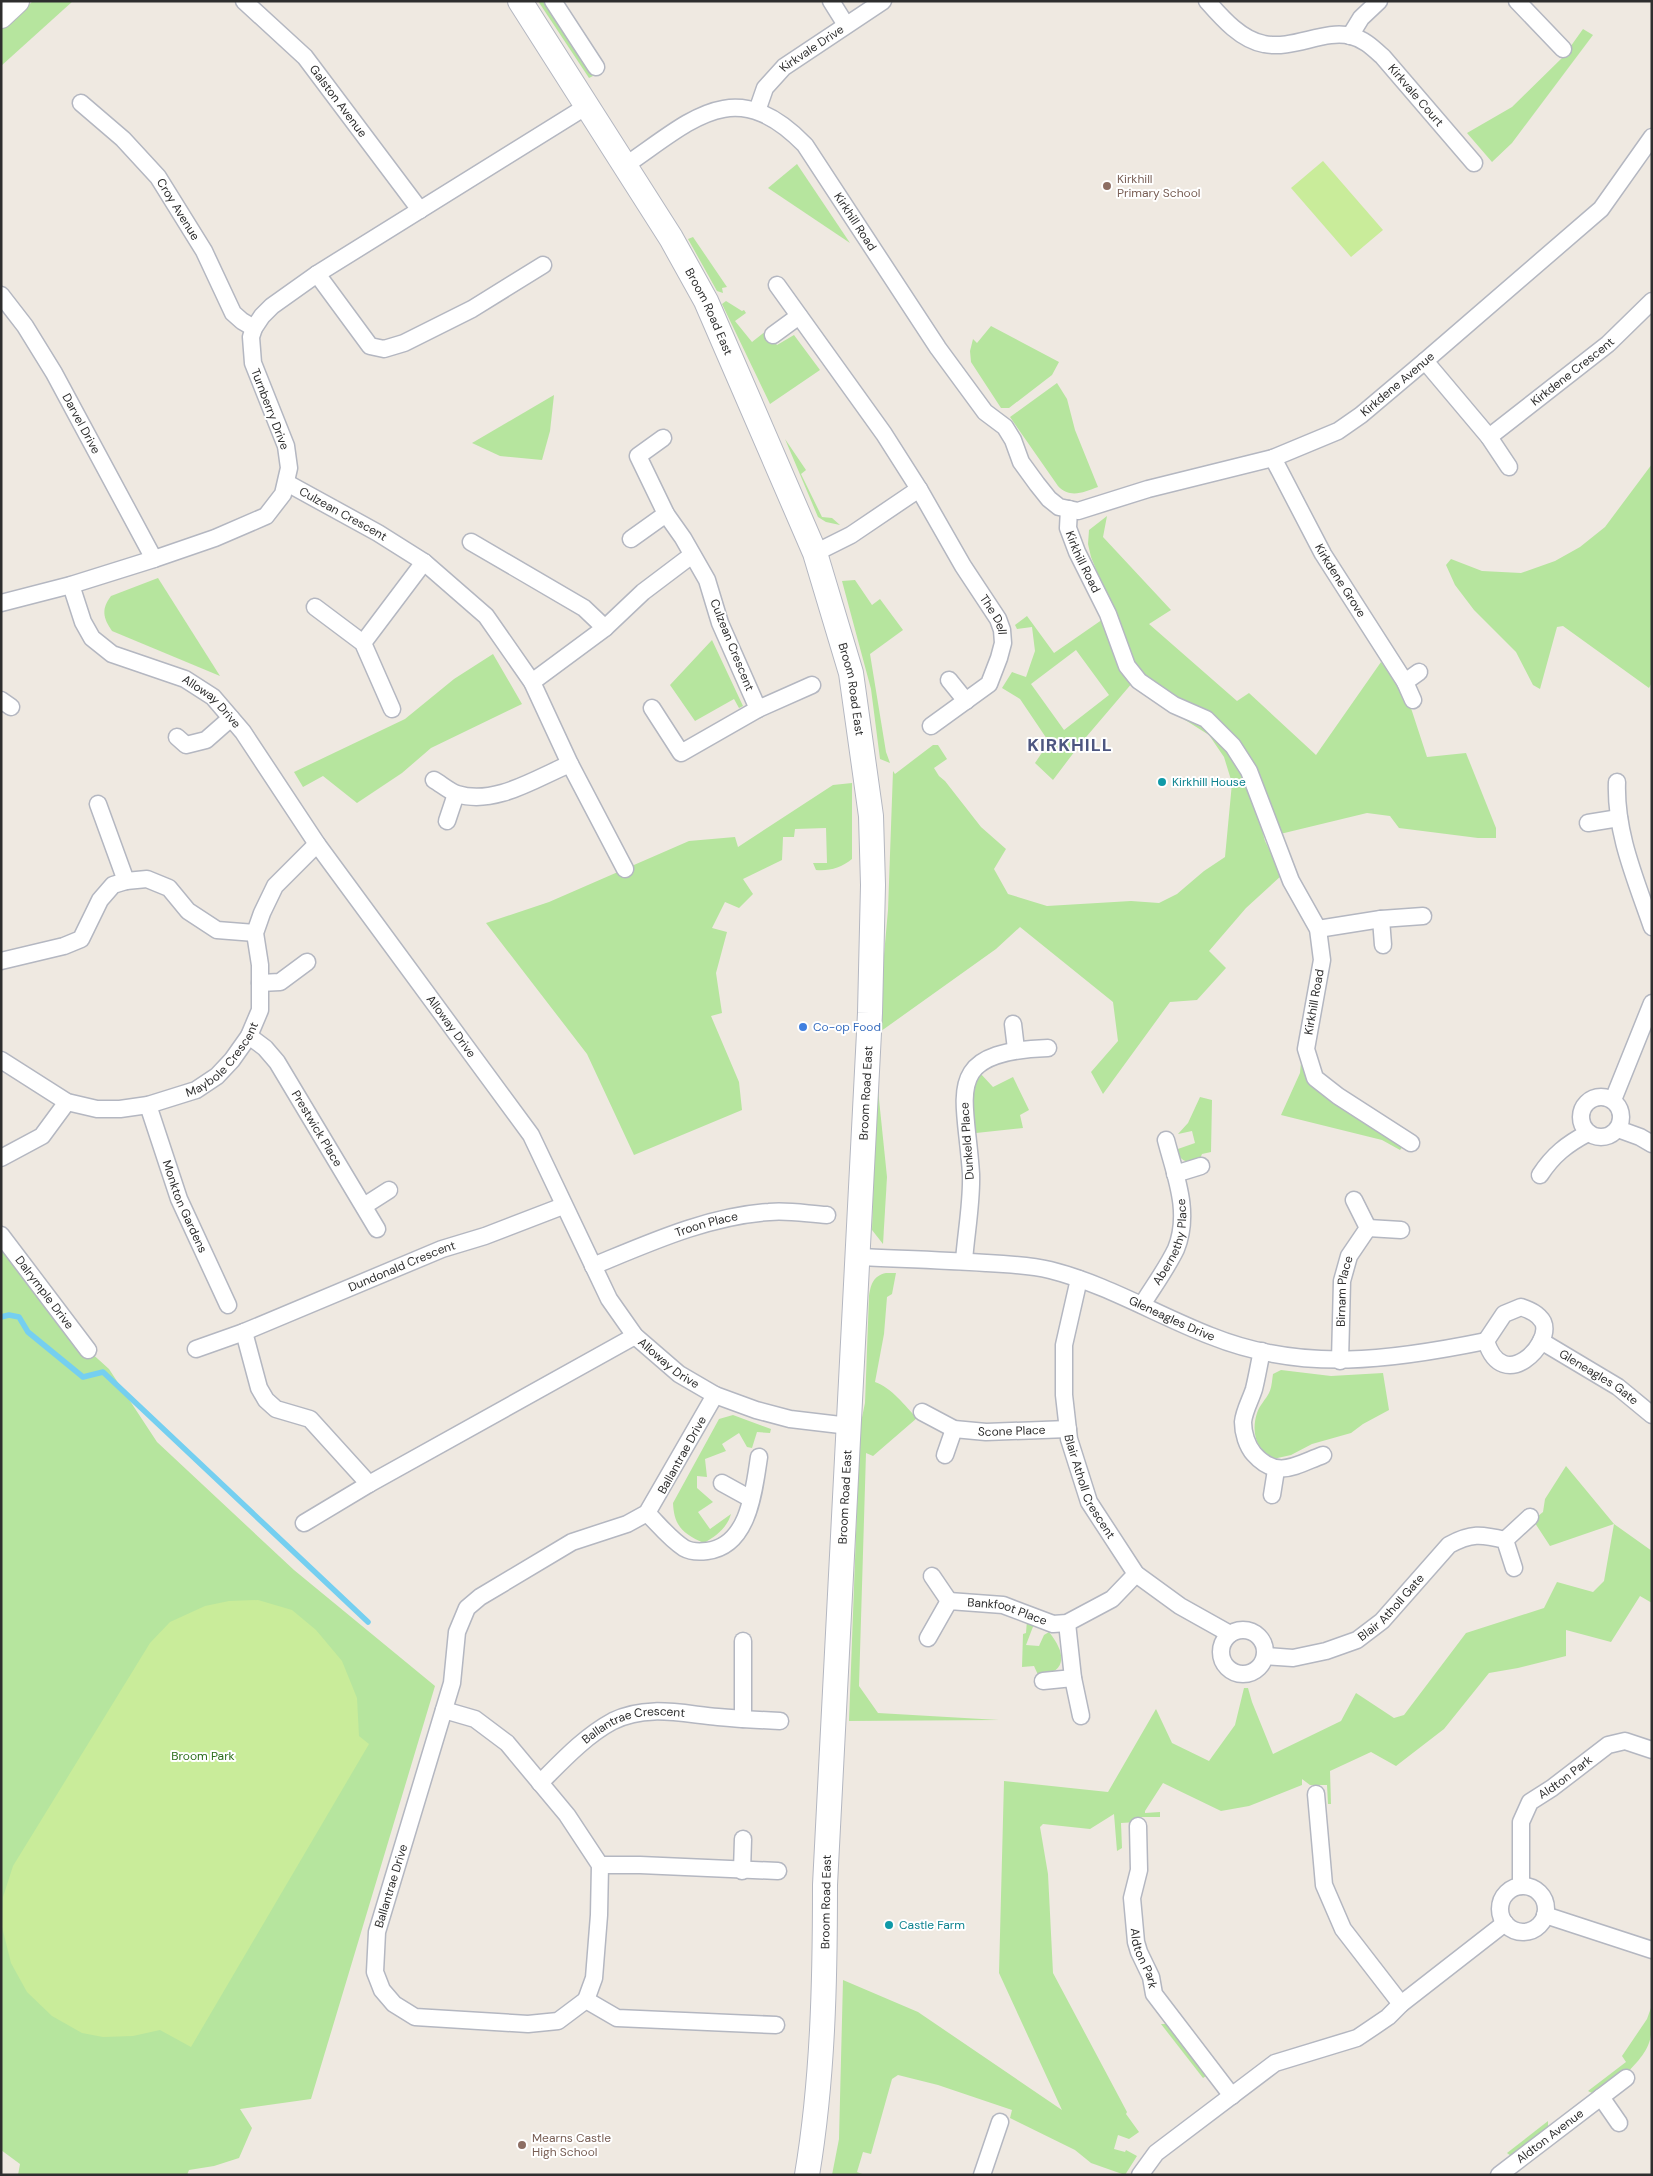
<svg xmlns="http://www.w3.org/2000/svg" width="1653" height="2176" font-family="'DM Sans',sans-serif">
  <rect width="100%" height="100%" fill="#efe9e1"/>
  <g fill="#b6e59e" fill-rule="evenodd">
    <polygon points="33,1 73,1 1,66 1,30"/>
    <polygon points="538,1 548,1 593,76 589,78"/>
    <polygon points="1583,29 1593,35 1512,143 1492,162 1467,133 1512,107 1563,57"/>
    <polygon points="797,164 850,243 768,188"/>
    <polygon points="693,237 727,287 722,288 723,293 717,291 688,239"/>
    <polygon points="726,301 742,311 744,310 746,313 735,321 752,342 766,331 777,345 794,335 820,370 770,404 722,304"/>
    <polygon points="991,326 1059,362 1052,375 1009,408 1001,408 971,362 970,351 973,339 977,343"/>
    <path d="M 1057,383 L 1067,399 L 1075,430 L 1098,487 C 1084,492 1070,499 1058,486 L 1010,417 Z"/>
    <polygon points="554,395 550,431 542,460 500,456 472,443"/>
    <polygon points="785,439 806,470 801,474 822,517 832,518 840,525 826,522 818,517"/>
    <polygon points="1652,464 1652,682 1649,688 1563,626 1557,627 1540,689 1533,685 1516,652 1474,610 1455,585 1446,565 1451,559 1482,571 1521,573 1555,561 1580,547 1605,527"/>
    <polygon points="1107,516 1103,537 1171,610 1149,624 1237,701 1249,693 1316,755 1381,662 1408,699 1427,757 1466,753 1496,828 1496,838 1478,838 1399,828 1390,816 1367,813 1276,835 1237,741 1222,723 1201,709 1171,695 1137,671 1091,557 1088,544 1089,530"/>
    <path d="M 158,578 L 220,676 L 112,631 C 103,618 101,609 111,596 Z"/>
    <polygon points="855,580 872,605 880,599 903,630 870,654 886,752 890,763 880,759 871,689 842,581"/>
    <path d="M 1027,616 L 1054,653 L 1106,617 L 1125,666 L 1198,722 L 1237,759 L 1250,785 L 1265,841 L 1282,875 L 1246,908 L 1209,951 L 1226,968 L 1197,1000 L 1170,1002 L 1103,1094 L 1091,1072 L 1118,1041 L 1113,1002 L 1020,927 L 996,949 L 877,1034 L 888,910 L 893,771 L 895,774 L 933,745 L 938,745 L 947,759 L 934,768 L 939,776 L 945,781 L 981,827 L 1006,849 L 994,869 L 1008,894 L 1047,906 L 1131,901 L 1159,903 L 1177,894 L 1204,871 L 1225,857 L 1232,783 L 1224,757 L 1209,735 L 1182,718 L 1133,682 L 1081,743 L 1053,780 L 1035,763 L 1049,742 L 1020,699 L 1002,688 L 1012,672 L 1026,677 L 1035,651 L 1032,627 L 1017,629 L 1015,625 ZM 1076,650 L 1109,695 L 1064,730 L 1031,684 Z"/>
    <polygon points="712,640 743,706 739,708 734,699 695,721 670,685"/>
    <polygon points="493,654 522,704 431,748 402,773 357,803 323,776 303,787 294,772 405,719 454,679"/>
    <path d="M 852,783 L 852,859 C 841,868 830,871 816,870 L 813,863 L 827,863 L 826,828 L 795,829 L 794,837 L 783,837 L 782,860 L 743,879 L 753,894 L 739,908 L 725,902 L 712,928 L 727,932 L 716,973 L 722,1013 L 711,1016 L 739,1082 L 742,1110 L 634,1155 L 587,1054 L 486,923 L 549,902 L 689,841 L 735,837 L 738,847 L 833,785 Z"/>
    <polygon points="1302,1052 1311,1080 1406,1143 1400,1150 1382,1140 1281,1115 1300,1073"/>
    <path d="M 980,1073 L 993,1087 L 1013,1077 L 1029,1110 L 1020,1115 L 1023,1128 L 976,1133 C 972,1111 967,1092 980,1073 Z"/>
    <polygon points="877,1080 887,1177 883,1244 872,1230"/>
    <path d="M 1200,1097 L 1212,1100 L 1211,1152 L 1202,1154 L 1199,1161 C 1186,1163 1182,1162 1175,1150 L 1195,1143 L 1192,1131 L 1178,1134 L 1188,1123 Z"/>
    <polygon points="1,1233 88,1350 109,1369 157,1442 294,1570 435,1686 311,2099 240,2109 252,2128 239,2158 214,2166 189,2170 187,2175 18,2175 20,2164 1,2150"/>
    <path d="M 886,1273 L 896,1273 L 892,1294 L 887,1297 L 884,1334 L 875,1382 C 892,1388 905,1406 917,1418 L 873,1456 L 866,1453 L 859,1686 L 878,1713 L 999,1720 L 849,1721 L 860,1427 L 865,1403 L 869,1296 C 871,1284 873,1276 886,1273 Z"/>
    <path d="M 1281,1370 L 1331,1376 L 1383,1373 L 1389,1410 L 1363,1424 L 1351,1433 L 1312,1444 L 1291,1455 L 1273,1459 C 1256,1450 1251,1432 1257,1413 C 1259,1406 1266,1399 1269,1393 C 1272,1387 1272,1380 1273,1374 Z"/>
    <path d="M 733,1415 L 771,1429 L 770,1433 L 757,1432 L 752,1448 L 747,1447 L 739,1433 L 722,1444 L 726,1451 L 705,1459 L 707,1477 L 697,1476 L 697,1488 L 713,1502 L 698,1512 L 710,1529 L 731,1514 C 727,1528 716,1536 704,1543 C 683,1534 674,1526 673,1503 L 719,1419 Z"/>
    <polygon points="1566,1466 1614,1524 1652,1551 1652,1603 1640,1596 1611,1642 1566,1630 1566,1656 1518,1668 1489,1673 1444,1729 1396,1766 1371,1752 1330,1771 1331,1804 1328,1804 1327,1785 1310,1785 1302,1779 1302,1785 1249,1806 1221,1811 1163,1783 1145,1811 1145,1813 1160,1812 1160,1817 1137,1817 1137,1822 1121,1823 1122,1848 1117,1851 1114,1814 1090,1829 1043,1824 1040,1827 1048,1874 1053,1973 1127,2112 1126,2114 1139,2132 1129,2139 1118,2135 1114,2149 1125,2152 1126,2150 1137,2156 1125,2175 1091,2163 1075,2150 1010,2118 1012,2110 938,2085 898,2075 892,2079 871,2154 863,2152 857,2172 865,2175 832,2175 839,2139 843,1980 918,2012 1062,2110 999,1973 1004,1781 1108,1792 1156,1709 1172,1743 1209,1761 1235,1725 1244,1688 1248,1688 1252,1702 1273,1754 1341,1721 1356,1693 1394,1718 1404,1715 1466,1633 1544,1608 1557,1582 1593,1592 1604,1581 1614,1524 1550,1546 1533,1520 1543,1512 1545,1499"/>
    <path d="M 1027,1620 L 1034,1624 L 1026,1645 L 1039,1646 L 1044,1635 L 1049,1632 C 1065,1652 1069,1671 1039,1677 L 1034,1666 L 1022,1667 L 1023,1634 L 1026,1633 Z"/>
    <path d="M 1652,2005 C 1652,2040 1653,2046 1628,2072 L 1625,2070 L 1594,2094 L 1588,2091 L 1626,2062 L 1622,2056 L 1647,2019 Z"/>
    <polygon points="1161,2024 1168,2024 1206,2076 1203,2078"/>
    <polygon points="1548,2121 1548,2127 1511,2156 1507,2153"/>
  </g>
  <g fill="#c9ec9a">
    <polygon points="1323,161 1383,230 1351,257 1291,188"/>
    <polygon points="258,1600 292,1610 316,1630 342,1661 357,1698 359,1736 369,1744 191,2047 160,2030 133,2036 103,2037 82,2033 52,2016 27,1992 11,1963 2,1927 3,1897 13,1866 150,1643 170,1622 205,1606 229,1601"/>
  </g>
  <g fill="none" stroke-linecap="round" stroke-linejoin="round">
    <polyline stroke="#75cff0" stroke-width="5.5" points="1,1317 9,1315 19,1317 28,1332 83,1377 103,1372 368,1622"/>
    <defs>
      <g id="street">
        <path id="s1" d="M 244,1 L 305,57 L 420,210"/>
        <polyline points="553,1 596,67"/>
        <polyline points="831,1 846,25"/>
        <path id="s2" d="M 1207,1 C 1222,18 1241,40 1264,44 C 1293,50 1325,29 1351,36 C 1364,39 1373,48 1383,57 L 1474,163"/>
        <polyline points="1517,1 1563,49"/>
        <polyline points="1350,36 1361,18 1379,1"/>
        <path id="s3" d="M 81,103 L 123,139 L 158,177 L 204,251 L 233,313 L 242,321 L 254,328"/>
        <path id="s4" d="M 757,111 L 765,88 L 784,67 L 883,1"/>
        <path id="s5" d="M 626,165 C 692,120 735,73 805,145 L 938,348 L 985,412 L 1005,427 L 1013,440 L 1021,462 L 1037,484 L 1049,499 L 1059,507 L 1078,511 L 1148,489 L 1273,458 L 1338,431 L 1361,415 L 1425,361 L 1601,209 L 1652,137"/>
        <polyline points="317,274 370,346 384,349 404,343 472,309 543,265"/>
        <path id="s6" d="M 777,285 L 884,434 L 919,489 L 963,566 L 998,619 L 1002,630 L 1003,643 L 999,658 L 989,684 L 931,726"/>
        <path id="s7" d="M 1,295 L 25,326 L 54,373 L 154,559"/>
        <polyline points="773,335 799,316"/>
        <polyline points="1425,361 1489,437 1509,467"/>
        <path id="s8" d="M 1489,437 L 1608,344 L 1652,301"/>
        <path id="s9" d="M 1273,458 L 1323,554 L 1405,682 L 1413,700"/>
        <path id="s10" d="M 287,483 L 378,533 L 424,562 L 486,616 L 532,682 L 570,764 L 625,869"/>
        <path id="s11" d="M 1069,509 L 1068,528 L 1077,552 L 1108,614 L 1127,666 L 1139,681 L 1174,705 L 1206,719 L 1233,746 L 1249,771 L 1291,881 L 1318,929 L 1322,960 L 1306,1049 L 1315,1078 L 1338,1096 L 1411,1143"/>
        <polyline points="631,539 666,514"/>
        <polyline points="471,542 584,608 605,628"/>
        <polyline points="815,553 851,535 919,489"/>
        <path id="s12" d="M 71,585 L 83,622 L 92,638 L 112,654 L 185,679 L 213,697 L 243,732 L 317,844 L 531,1135 L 609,1299 L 635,1336 L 679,1374 L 715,1395 L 756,1410 L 790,1419 L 849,1426"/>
        <polyline points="1,603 71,585 154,559 215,538 266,516 283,494 289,468 286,446 253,363 251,337 254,328 262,316 272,306 317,274 587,106"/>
        <polyline points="315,607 363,643 392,709"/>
        <polyline points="363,643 424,562"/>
        <polyline points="949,680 966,701"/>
        <polyline points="532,682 605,628 643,592 692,555"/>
        <polyline points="1405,682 1419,672"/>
        <polyline points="1,700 11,707"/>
        <polyline points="652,708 681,753 758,709 720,623 707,580 683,538 666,514 638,456 663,438"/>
        <polyline points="758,709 812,685"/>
        <polyline points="177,737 186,745 206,740 231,718"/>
        <path d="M 434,780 C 441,784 449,791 457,794 C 495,806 536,778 570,764"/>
        <path d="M 1617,782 C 1615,833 1636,880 1652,927"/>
        <polyline points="98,804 126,881"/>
        <polyline points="447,821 456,794"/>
        <polyline points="1588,823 1619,818"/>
        <polyline points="1381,919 1383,945"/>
        <polyline points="1318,929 1381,919 1423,916"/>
        <polyline points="1,961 64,946 81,939 100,900 113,885 126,881 147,879 169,888 188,911 217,930 255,933"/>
        <polyline points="260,983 280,982 307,962"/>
        <polyline points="1013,1024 1016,1049"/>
        <path id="s13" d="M 249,1036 L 265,1048 L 277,1062 L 377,1229"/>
        <path id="s14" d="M 1,1060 L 67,1102 L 97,1109 L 120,1109 L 148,1105 L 196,1090 L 217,1076 L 232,1060 L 249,1036 L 260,1010 L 260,965 L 255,933 L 262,913 L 275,886 L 317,844"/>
        <circle cx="1601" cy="1117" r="20"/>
        <polyline points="1613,1100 1652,1003"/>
        <path id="s15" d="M 148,1105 L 179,1199 L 228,1305"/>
        <polyline points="1618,1129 1640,1137 1652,1144"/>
        <polyline points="1,1158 42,1136 67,1102"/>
        <polyline points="1175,1174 1201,1166"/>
        <path d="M 1540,1175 C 1553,1155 1567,1144 1588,1133"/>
        <polyline points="364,1206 389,1190"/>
        <polyline points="1368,1228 1401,1230"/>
        <path id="s16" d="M 1,1235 L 88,1350"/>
        <path id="s17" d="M 858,1257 C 901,1259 943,1260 986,1263 C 1007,1264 1029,1265 1050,1270 C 1106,1284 1157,1315 1211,1336 C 1303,1373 1393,1360 1486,1341"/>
        <path d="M 964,1261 C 966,1233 972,1202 971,1174 C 966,1093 940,1052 1048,1048"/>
        <path id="s18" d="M 593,1266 C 649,1243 708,1216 769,1212 C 788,1210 808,1214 827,1215"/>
        <path id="s19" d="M 1079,1279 L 1064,1345 L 1064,1395 L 1069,1439 L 1089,1502 L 1136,1574 L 1180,1606 L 1230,1634"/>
        <path id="s20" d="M 1142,1305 C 1153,1287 1167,1268 1176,1249 C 1191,1212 1175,1175 1166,1140"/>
        <path d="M 1521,1307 C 1529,1310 1538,1313 1543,1322 C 1553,1344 1503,1395 1486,1341 L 1504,1314 Z"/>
        <polyline points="244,1332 259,1388 266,1400 276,1409 310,1419 369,1484"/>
        <path id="s21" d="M 1541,1341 L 1618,1387 L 1652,1415"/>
        <path id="s22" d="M 196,1349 L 244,1332 L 442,1249 L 485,1236 L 563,1206"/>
        <path d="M 1262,1351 C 1259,1364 1257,1377 1254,1389 C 1251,1399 1244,1411 1243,1422 C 1243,1433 1247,1446 1254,1454 C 1277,1480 1296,1465 1323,1455"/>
        <path id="s23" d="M 1340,1361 L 1342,1281 L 1349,1256 L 1368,1228 L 1354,1200"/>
        <polyline points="715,1395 647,1513 627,1524 572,1542 480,1597 467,1608 457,1632 452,1683 377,1932 375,1972 382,1990 394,2004 415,2017 528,2024 558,2021 586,2000 617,2018 776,2025"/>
        <path id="s24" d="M 922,1412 L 954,1429 L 986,1432 L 1068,1429"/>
        <polyline points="945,1455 954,1429"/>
        <polyline points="722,1483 751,1499"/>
        <polyline points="1272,1495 1276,1470"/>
        <path d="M 647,1513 C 659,1525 670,1539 684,1548 C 691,1552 699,1552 707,1551 C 749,1546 754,1490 759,1457"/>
        <polyline points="304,1523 369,1484 635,1336"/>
        <polyline points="1505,1540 1530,1517"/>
        <polyline points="932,1576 949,1601"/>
        <polyline points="1067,1623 1073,1678 1081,1716"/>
        <circle cx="1243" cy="1652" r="22"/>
        <path id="s25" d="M 928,1638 L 949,1601 L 1003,1605 L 1053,1624 L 1067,1623 L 1112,1599 L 1136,1574"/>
        <polyline points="743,1641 743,1719"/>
        <path id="s26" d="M 1265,1656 L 1293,1658 L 1326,1651 L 1357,1640 L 1382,1621 L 1449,1545 C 1471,1533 1481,1534 1505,1540 L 1514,1568"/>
        <polyline points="1043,1681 1073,1678"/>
        <polyline points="444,1710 475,1719 507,1743 567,1815 600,1865 599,1915 594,1978 586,2000"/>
        <path id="s27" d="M 540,1783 C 562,1761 585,1736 613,1721 C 647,1704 683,1714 718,1717 C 739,1719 759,1720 780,1721"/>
        <polyline points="1316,1794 1324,1885 1343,1929 1401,2004"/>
        <path id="s28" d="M 1138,1826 L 1139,1870 L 1132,1898 L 1136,1942 L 1139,1952 L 1151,1977 L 1154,1994 L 1232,2096"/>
        <polyline points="600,1865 640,1865 778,1871"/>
        <polyline points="742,1871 743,1839"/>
        <path id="s29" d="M 1521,1886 L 1521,1822 L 1530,1802 L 1552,1788 L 1608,1745 L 1625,1741 L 1652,1750"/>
        <circle cx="1523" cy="1909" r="23"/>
        <polyline points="1545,1915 1652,1950"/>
        <polyline points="1601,2097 1619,2123"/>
        <polyline points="982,2175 1000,2122"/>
        <polyline points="1140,2175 1156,2153 1275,2063 1357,2038 1388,2017 1401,2004 1505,1923"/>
        <path id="s30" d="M 1499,2175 L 1626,2078"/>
      </g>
      <g id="secondary">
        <path id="s31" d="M 520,1 L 671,238 L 706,301 L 815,553 L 851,673 L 871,816 L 873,885 L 870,1013 L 825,1885 C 825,1982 823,2079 807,2175"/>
        <polyline points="1,16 17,1"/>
      </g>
    </defs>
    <use href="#street" stroke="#b4b7c1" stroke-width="19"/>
    <use href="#secondary" stroke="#b4b7c1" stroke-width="26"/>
    <use href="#street" stroke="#fff" stroke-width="16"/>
    <use href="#secondary" stroke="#fff" stroke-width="24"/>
  </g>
  <g fill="#8d6e63" stroke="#fff" stroke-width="2">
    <circle cx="1107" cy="186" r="5"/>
    <circle cx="522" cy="2145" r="5"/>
  </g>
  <g fill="#0f9aa8" stroke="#fff" stroke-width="2">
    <circle cx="1162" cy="782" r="5"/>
    <circle cx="889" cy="1925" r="5"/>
  </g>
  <circle fill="#3f7fe0" stroke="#fff" stroke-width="2" cx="803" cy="1027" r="5"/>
  <g text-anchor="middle" stroke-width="4" stroke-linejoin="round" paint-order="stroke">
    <g font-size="12" fill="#2e2e2e" stroke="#fff">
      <text dy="4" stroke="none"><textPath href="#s4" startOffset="86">Kirkvale Drive</textPath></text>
      <text dy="4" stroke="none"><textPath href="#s2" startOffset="250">Kirkvale Court</textPath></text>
      <text dy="4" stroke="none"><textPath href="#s1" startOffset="138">Galston Avenue</textPath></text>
      <text dy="4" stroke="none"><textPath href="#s3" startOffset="145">Croy Avenue</textPath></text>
      <text dy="4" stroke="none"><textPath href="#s5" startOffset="298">Kirkhill Road</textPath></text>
      <text dy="4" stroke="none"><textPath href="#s31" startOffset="364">Broom Road East</textPath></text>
      <text dy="4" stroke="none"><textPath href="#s8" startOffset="106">Kirkdene Crescent</textPath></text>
      <text dy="4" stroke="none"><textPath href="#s5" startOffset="1019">Kirkdene Avenue</textPath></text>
      <text transform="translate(270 409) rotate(69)" y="4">Turnberry Drive</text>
      <text dy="4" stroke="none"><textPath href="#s7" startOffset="152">Darvel Drive</textPath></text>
      <text dy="4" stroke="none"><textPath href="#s10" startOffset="64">Culzean Crescent</textPath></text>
      <text dy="4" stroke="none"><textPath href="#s11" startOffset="56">Kirkhill Road</textPath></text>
      <text dy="4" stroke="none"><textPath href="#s9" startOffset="140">Kirkdene Grove</textPath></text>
      <text dy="4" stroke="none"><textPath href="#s6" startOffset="395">The Dell</textPath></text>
      <text transform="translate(732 645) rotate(68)" y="4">Culzean Crescent</text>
      <text dy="4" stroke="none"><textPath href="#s31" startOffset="769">Broom Road East</textPath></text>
      <text dy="4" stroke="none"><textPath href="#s12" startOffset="195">Alloway Drive</textPath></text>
      <text transform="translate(1314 1002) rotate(-80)" y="4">Kirkhill Road</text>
      <text dy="4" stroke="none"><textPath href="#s12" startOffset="600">Alloway Drive</textPath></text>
      <text dy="4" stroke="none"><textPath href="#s14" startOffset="251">Maybole Crescent</textPath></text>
      <text transform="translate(866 1093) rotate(-87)" y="4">Broom Road East</text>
      <text dy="4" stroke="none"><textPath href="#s13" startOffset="116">Prestwick Place</textPath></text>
      <text transform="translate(967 1141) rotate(-94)" y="4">Dunkeld Place</text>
      <text dy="4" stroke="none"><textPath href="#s15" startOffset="108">Monkton Gardens</textPath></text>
      <text dy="4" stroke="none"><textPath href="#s18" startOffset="121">Troon Place</textPath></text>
      <text dy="4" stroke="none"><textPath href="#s20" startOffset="71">Abernethy Place</textPath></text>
      <text dy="4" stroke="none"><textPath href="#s22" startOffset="222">Dundonald Crescent</textPath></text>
      <text dy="4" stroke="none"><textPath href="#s23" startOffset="70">Birnam Place</textPath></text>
      <text dy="4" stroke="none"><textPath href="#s16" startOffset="72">Dalrymple Drive</textPath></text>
      <text dy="4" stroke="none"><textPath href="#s17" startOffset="324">Gleneagles Drive</textPath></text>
      <text dy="4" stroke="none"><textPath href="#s12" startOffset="1005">Alloway Drive</textPath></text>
      <text dy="4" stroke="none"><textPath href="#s21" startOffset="68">Gleneagles Gate</textPath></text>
      <text dy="4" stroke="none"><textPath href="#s24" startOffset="94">Scone Place</textPath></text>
      <text transform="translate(682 1455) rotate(-61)" y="4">Ballantrae Drive</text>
      <text dy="4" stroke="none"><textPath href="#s19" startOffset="214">Blair Atholl Crescent</textPath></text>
      <text transform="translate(845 1497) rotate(-87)" y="4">Broom Road East</text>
      <text dy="4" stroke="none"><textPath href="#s26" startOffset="142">Blair Atholl Gate</textPath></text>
      <text dy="4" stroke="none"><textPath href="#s25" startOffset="102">Bankfoot Place</textPath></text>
      <text dy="4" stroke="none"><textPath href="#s27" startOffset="115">Ballantrae Crescent</textPath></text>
      <text dy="4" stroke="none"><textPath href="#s29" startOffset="129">Aldton Park</textPath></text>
      <text transform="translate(391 1886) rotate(-73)" y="4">Ballantrae Drive</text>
      <text transform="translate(826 1902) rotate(-89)" y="4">Broom Road East</text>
      <text dy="4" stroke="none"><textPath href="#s28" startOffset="135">Aldton Park</textPath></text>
      <text dy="4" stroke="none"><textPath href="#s30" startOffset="64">Aldton Avenue</textPath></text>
    </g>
    <g font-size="12" fill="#785e54" stroke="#fff" text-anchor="start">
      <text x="1117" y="183">Kirkhill<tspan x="1117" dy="14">Primary School</tspan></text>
      <text x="532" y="2142">Mearns Castle<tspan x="532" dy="14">High School</tspan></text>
    </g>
    <g font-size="12" fill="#0d838f" stroke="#fff" text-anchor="start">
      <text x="1172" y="786">Kirkhill House</text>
      <text x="899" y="1929">Castle Farm</text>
    </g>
    <g font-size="12" fill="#366cbe" stroke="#fff" text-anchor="start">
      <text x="813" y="1031">Co-op Food</text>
    </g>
    <g font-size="12" fill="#2c6e1b" stroke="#fff">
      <text x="203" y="1760">Broom Park</text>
    </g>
    <g font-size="18" font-weight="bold" letter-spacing="1" fill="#4d5680" stroke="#fff">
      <text x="1070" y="751">KIRKHILL</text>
    </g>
  </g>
  <rect width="1653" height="2176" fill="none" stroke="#2e2e2e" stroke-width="5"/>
</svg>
